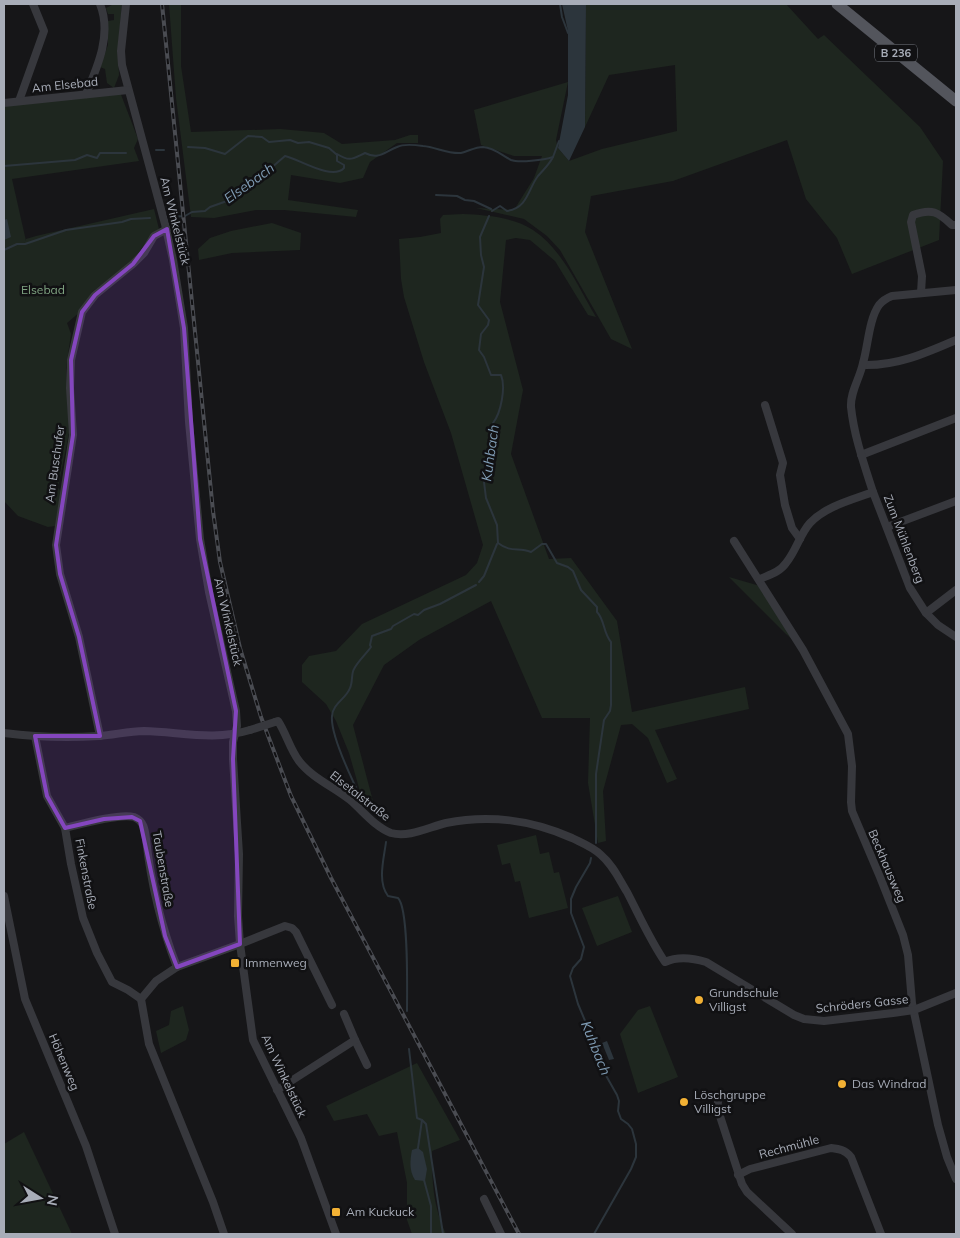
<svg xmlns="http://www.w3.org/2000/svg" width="960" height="1238" font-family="Mulish,sans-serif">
  <rect width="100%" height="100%" fill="#161618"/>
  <g fill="#1e261f">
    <polygon points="112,4 122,4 118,49 119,75 114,88 107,83 105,69 100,67 108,45 108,21 114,20 114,14 108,14 106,8 112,5"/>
    <polygon points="169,4 181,4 181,66 191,132 280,129 324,133 342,144 395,140 410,135 418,135 418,143 397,143 370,162 363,178 340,183 291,175 288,200 358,210 356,217 284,210 256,210 214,218 191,217 176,98"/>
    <polygon points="586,4 786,4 818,39 824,35 920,127 943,161 939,240 852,274 837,238 806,199 787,140 673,181 591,196 585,232 632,349 611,339 560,250 547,236 524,219 476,208 514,210 534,178 542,156 514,156 481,145 474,110 568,82 556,140 558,148 569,161 602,149 677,131 675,65 609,75 585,127"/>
    <polygon points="120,92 138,139 134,148 139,161 12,179 26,241 26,239 36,236 154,209 159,229 145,244 131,263 92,292 81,311 67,323 71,334 66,368 69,433 58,488 61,491 55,526 48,527 18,516 4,501 4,105"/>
    <path d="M 463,214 C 485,215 514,217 533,230 C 563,250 578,287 596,317 L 588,315 L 555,261 L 530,240 L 516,238 L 506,240 L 500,302 L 523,390 L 511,454 L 549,559 L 571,558 L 617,621 L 632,712 L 745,687 L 749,709 L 655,730 L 677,779 L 667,783 L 648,738 L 632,724 L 621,725 L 603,791 L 606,841 L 598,843 L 588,783 L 590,718 L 542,718 L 491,601 L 419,640 L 384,665 L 353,725 L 374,805 L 361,795 L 349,753 L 336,721 L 326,704 L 302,682 L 302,665 L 309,656 L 336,651 L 362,624 L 466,575 L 477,563 L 483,545 L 451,433 L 424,362 L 404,297 L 401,279 L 399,239 L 420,237 L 441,233 L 440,219 L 443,215 Z"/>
    <polygon points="272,223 301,233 300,250 232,253 199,260 198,249 210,238 231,231"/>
    <polygon points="729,577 760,586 795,642 786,634"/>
    <polygon points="536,835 540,854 549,852 554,873 559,872 568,908 529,918 520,881 515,882 510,863 502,865 497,845"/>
    <polygon points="618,896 632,932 597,946 582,908"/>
    <polygon points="183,1006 189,1030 186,1040 161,1053 156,1031 169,1025 171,1011"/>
    <polygon points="650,1006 678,1077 638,1093 620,1034 638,1010"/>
    <path d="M 417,1063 L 460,1140 L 432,1151 C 432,1182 433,1206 446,1234 L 412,1234 L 407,1220 L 407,1183 L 397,1132 L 379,1136 L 367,1114 L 334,1121 L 326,1106 Z"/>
    <polygon points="24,1132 72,1234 4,1234 4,1144"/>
  </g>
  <g fill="#2c353c">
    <polygon points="562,4 586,4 585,127 569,161 558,148 568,95 568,31"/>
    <polygon points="7,219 11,237 4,240 4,220"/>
    <polygon points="607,1041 614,1059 609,1060 602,1043"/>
    <path d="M 418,1148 L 423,1152 L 427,1169 L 425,1181 L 415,1180 C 409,1171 410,1160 412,1150 Z"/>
  </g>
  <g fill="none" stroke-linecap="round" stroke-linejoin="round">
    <g stroke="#2c353c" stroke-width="2">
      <polyline points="560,4 562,17 568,33"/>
      <polyline points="188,147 205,148 225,154 248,136 262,137 269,142 290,140 298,143 309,142 329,148 336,154"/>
      <polyline points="156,150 164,150"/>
      <polyline points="4,166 75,160 87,155 97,158 100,153 126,153"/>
      <polyline points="436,195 457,196 465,200 474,201 491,209"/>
      <path d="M 492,211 L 500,206 L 507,211 C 528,208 528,189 538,176 C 543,170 549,165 553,157"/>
      <path d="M 489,216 L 480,237 L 481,255 L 484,267 L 478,305 L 489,320 L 488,325 L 481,334 L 479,350 L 484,357 L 491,375 L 501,375 C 506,387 501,413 493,423 L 490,458 L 484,482 L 486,498 L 497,525 L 498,543 C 511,553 518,547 531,552 L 542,544 L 546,544 L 557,563 L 568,567 L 573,571 L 581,590 L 597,607 L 597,612 C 605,620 603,633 611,642 L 611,705 L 610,711 L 604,720 L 596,774 L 596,843"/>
      <path d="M 170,217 L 185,216 L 192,212 L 205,211 L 210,207 L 227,201 L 232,195 L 241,192 L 245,187 L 256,181 L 285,156 C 299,159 332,181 344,168 L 344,165 L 337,161 L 337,154 C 350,162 352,159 365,153 C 379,160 384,152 397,147 C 403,144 416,145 423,146 C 436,147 447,154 461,153 C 469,151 475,147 483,147 C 495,148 501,155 511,160 C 519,163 544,160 553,157 L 559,141"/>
      <polyline points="4,250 17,244 25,244 66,230 122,222 131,219 150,218"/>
      <polyline points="479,582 484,576 497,544"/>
      <path d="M 364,804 C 355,786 330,735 332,716 C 333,703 346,699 350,688 C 353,682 351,674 354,669 C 358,661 366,654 371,647 L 370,645 L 372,636 L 391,629 L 393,626 L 414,614 L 418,615 L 424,610 L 440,604 L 476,585"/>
      <path d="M 386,842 C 384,858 377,882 388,896 L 398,898 C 409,909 407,991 407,1011"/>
      <polyline points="591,858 590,863 576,887 571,899 571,913 584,947 581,959 573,968 570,976 578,1004 591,1035 593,1047 604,1072 617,1095 619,1101 618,1111 621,1119 628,1124 632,1129 636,1144 636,1157 631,1169 594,1234"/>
      <polyline points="409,1049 417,1118 422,1120 418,1148"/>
      <polyline points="422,1120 426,1124 443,1234"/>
      <polyline points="424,1180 431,1206 431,1234"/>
    </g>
    <g stroke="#37383d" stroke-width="8">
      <polyline points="126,4 121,51 122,65 165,224 173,260 184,328 189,422 200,539 209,592 236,711 237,726 233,742 233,759 239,854 238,916 240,944 253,1040 301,1138 336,1234"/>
      <path d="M 86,94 C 98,66 112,34 100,4"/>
      <polyline points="19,101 44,31 33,4"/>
      <polyline points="4,103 128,90"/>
      <path d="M 921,293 L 922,276 L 911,222 L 913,215 C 932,208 938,212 952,225 L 956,225"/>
      <path d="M 863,365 C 897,366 926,353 956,340"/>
      <polyline points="765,405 783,463 780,475 785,505 792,528 800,539"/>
      <polyline points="861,455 956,418"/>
      <path d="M 873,492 C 864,464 854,436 851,407 C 850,392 860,378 863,363 C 868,346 869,319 879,305 C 883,300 887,298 892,296 L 956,290"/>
      <polyline points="887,527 956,501"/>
      <polyline points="734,541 803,650 848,734 852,766 851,802 852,811 880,877 903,935 908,955 912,1003 938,1125 947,1157 956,1179"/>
      <path d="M 760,579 C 769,575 780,572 786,563 C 796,551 800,534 810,523 C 826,506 852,500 873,492 L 910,588 L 926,613 L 938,625 L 956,637"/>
      <polyline points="926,613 956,590"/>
      <path d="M 275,722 L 278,721 C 286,733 290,749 299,761 C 312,778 334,787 350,800 C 363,811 375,827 391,833 C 409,838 429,827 446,823 C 491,814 531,820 572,838 C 582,843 593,847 601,855 C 613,865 619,879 627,892 C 639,915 650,940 665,962 C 678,956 693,958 706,962 L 794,1015 L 804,1019 L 824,1021 L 893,1013 L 914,1010 L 956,993"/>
      <path d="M 4,733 C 35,737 68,738 99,736 C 114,735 129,731 144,731 C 181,732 214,741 250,730"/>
      <polyline points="35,736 47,796 65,828 71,864 83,918 97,953 112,982 128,990 141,999"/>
      <polyline points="100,736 79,637 60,574 56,545 73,435 70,388 71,360 82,312 95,295 133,264 144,253 154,236 167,229"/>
      <path d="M 65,828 C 81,824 120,813 134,817 C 144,821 145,830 146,839 C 151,883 161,926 177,967"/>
      <polyline points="4,896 25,999 86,1146 115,1234"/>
      <polyline points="344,1014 355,1040 367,1065"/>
      <polyline points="277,1090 355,1040"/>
      <polyline points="719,1097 717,1107 742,1184 747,1192 792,1234"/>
      <path d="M 738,1175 L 750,1169 L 831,1148 C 840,1149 845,1150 851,1157 L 881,1234"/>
      <polyline points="484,1199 501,1234"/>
      <polyline points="224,1234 213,1202 149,1044 141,999 156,981 177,967 240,944 285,926 292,928 296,932 332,1005"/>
    </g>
    <polyline stroke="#53555c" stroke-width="11" points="837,4 956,101"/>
    <defs>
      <polyline id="rail" points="162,4 213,511 220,562 240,648 261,717 291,796 331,878 519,1234"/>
    </defs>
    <use href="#rail" stroke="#4a4c52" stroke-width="4"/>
    <use href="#rail" stroke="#111113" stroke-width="2" stroke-dasharray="5.5" stroke-linecap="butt"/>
    <polyline stroke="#37383d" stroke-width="8" points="250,730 275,722"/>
  </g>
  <path fill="#8446be" fill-opacity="0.2" stroke="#8446be" stroke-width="4" stroke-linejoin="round" d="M 167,229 L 184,328 L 200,539 L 236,711 L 233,759 L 240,944 L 177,967 L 165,936 L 140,821 L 132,817 L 104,819 L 65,828 L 47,796 L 35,736 L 100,736 L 79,637 L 60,574 L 56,545 L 73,435 L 71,360 L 82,312 L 95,295 L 133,264 L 154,236 Z"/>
  <g fill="#f2b134" stroke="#111113" stroke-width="2">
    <rect x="230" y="958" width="10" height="10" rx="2.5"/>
    <circle cx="699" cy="1000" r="5"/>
    <circle cx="842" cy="1084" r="5"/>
    <circle cx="684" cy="1102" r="5"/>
    <rect x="331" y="1207" width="10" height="10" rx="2.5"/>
  </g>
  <g text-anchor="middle" stroke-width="5" stroke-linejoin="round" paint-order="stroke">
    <rect fill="#111113" stroke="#7b7e86" stroke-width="1" x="875" y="44.5" width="42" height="17" rx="4"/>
    <g font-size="11" font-weight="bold" fill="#a8adb8">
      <text x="896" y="57">B 236</text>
    </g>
    <g font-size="12" fill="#a8adb8" stroke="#111113">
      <text transform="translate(65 85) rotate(-6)" y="4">Am Elsebad</text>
      <text transform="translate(175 221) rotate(76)" y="4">Am Winkelstück</text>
      <text transform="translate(55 464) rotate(-82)" y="4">Am Buschufer</text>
      <text transform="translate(904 539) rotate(69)" y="4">Zum Mühlenberg</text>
      <text transform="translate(228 622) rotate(77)" y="4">Am Winkelstück</text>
      <text transform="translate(360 796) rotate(38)" y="4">Elsetalstraße</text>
      <text transform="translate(887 866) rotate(67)" y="4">Beckhausweg</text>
      <text transform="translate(163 869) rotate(80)" y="4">Taubenstraße</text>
      <text transform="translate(86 874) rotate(79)" y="4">Finkenstraße</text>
      <text transform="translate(862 1004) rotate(-6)" y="4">Schröders Gasse</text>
      <text transform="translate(64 1062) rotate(67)" y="4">Höhenweg</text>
      <text transform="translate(284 1076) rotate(65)" y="4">Am Winkelstück</text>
      <text transform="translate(789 1147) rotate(-15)" y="4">Rechmühle</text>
    </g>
    <g font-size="12" fill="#7fa381" stroke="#111113">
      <text x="43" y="294">Elsebad</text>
    </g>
    <g font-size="12" fill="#a8adb8" stroke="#111113" text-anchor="start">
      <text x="245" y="967">Immenweg</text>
      <text x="709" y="997">Grundschule<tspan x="709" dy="14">Villigst</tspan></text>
      <text x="852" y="1088">Das Windrad</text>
      <text x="694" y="1099">Löschgruppe<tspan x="694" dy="14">Villigst</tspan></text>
      <text x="346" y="1216">Am Kuckuck</text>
    </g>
    <g font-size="14" font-style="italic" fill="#7f9bb3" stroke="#111113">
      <text transform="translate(249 183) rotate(-36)" y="5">Elsebach</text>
      <text transform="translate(490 453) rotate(-82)" y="5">Kuhbach</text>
      <text transform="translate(596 1048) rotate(68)" y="5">Kuhbach</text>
    </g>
  </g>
  <rect width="960" height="1238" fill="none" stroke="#a8adb8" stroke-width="10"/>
  <g transform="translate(40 1198) rotate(101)" stroke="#111113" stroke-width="4" paint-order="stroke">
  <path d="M0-4L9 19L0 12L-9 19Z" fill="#a8adb8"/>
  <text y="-8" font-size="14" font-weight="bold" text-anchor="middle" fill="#a8adb8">N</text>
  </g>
</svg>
